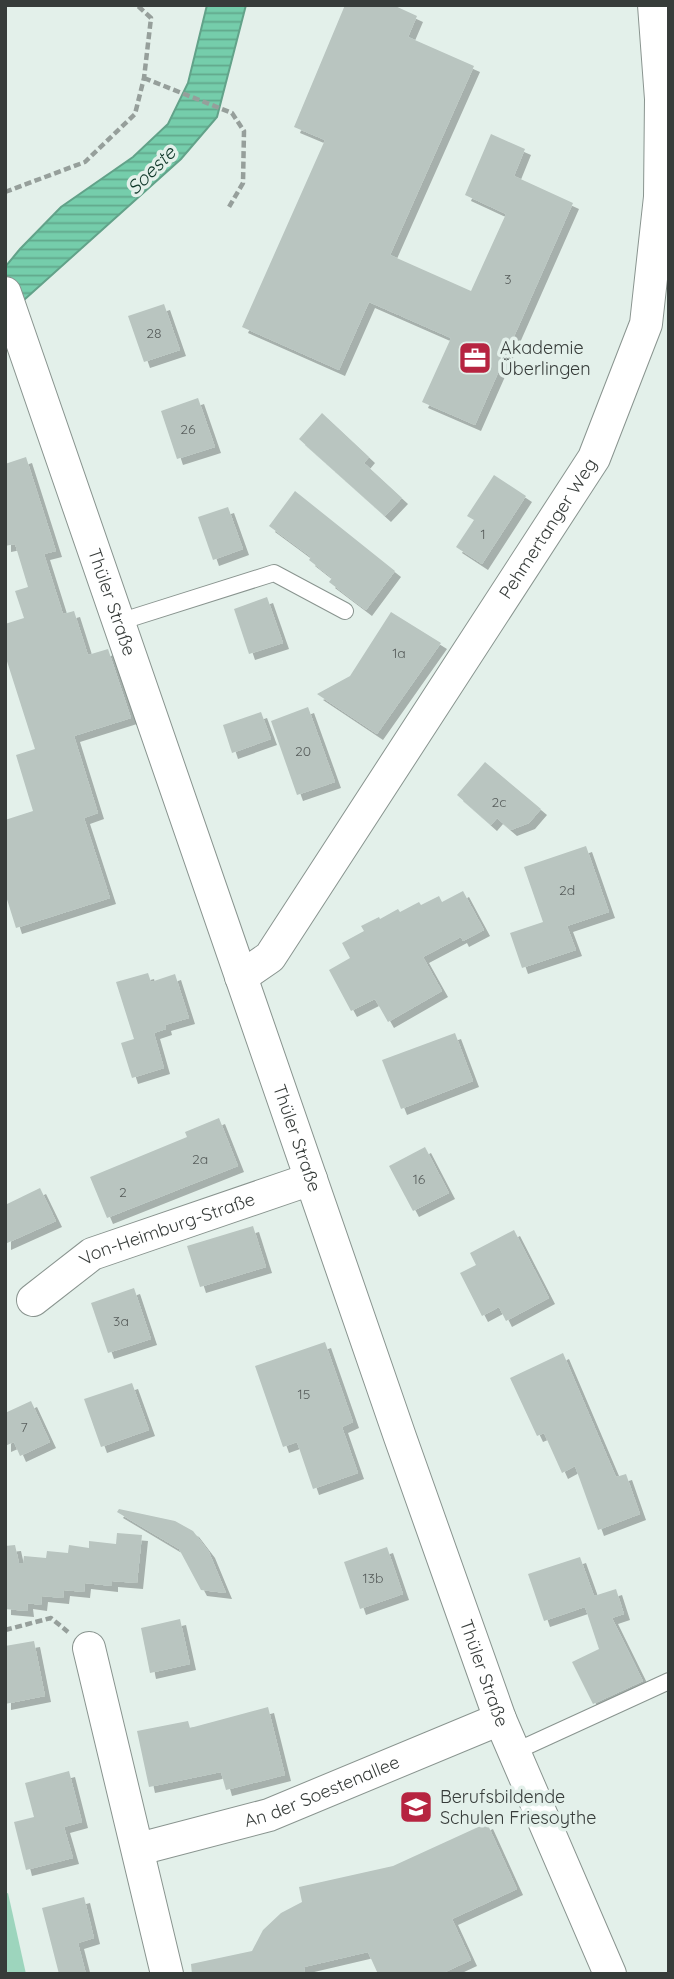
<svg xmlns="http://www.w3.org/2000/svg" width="674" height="1979" font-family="Quicksand,sans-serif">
  <defs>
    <pattern id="water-rules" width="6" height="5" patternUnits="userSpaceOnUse" patternTransform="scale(1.75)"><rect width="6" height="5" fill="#75cdab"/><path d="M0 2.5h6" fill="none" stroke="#61a88c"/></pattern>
    <filter id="shadow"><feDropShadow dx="6" dy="6" stdDeviation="0" flood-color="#0004"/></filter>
  </defs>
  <rect width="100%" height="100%" fill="#e3f0ea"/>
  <polygon fill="#9dd5bd" points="8,1893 26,1974 5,1974 5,1894"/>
  <polygon fill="url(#water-rules)" stroke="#62a289" stroke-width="2" points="207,5 246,5 217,117 181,159 5,317 5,267 20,249 61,207 133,157 168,124 188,83"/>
  <g fill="#b9c5c0" filter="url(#shadow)">
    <polygon points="345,5 393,5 417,16 408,37 474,66 390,255 471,291 506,214 465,195 491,134 525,149 514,176 573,203 475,425 422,402 451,338 369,302 339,370 242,327 325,140 294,127"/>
    <polygon points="164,304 180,350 144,362 128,316"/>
    <polygon points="198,398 215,447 177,459 161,411"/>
    <polygon points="322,413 369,457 364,463 402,498 385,516 299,439"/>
    <polygon points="26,457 56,551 44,554 63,614 74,611 88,655 108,649 131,718 74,736 98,813 84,818 110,898 16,928 5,893 5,820 33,811 16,755 35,749 5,655 5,624 24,618 15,591 28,587 15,544 5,546 5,464"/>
    <polygon points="494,475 526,496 482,564 456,547 474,520 467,516"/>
    <polygon points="295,491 395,571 366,610 329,582 332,578 309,560 311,557 269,526"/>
    <polygon points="228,507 243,549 213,560 198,517"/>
    <polygon points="267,597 283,643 249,654 234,609"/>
    <polygon points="391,612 441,643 377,734 317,694 350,676"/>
    <polygon points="308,707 335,782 297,795 271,721"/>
    <polygon points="261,712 271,739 232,753 223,725"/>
    <polygon points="485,762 541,809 529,823 511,830 497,818 491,825 457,795"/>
    <polygon points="586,846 609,912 567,926 576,950 522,968 510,933 543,922 524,867"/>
    <polygon points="463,891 484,930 463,941 461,937 423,957 442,991 388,1022 375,999 351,1011 329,970 350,958 342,943 364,931 361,926 379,917 380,919 398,909 400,912 419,902 421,905 439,896 442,902"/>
    <polygon points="148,973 151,982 175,974 189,1018 165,1025 166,1029 154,1033 164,1068 132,1078 121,1043 134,1039 116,982"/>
    <polygon points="455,1033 473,1081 401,1109 382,1060"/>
    <polygon points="219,1118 238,1166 107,1218 90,1177 187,1137 185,1132"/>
    <polygon points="425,1147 449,1193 413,1211 389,1166"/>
    <polygon points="40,1188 56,1221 5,1244 5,1205"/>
    <polygon points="253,1226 266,1267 200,1287 187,1246"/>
    <polygon points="514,1230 549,1298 506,1321 499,1307 482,1316 460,1273 476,1265 470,1253"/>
    <polygon points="134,1288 151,1339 108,1353 91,1303"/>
    <polygon points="325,1342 353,1422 342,1427 358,1473 313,1489 297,1442 283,1447 255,1366"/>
    <polygon points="563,1353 616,1477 626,1474 640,1514 598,1530 575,1466 562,1473 544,1433 537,1436 510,1378"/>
    <polygon points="132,1383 149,1430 101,1447 84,1399"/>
    <polygon points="31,1401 50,1442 20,1456 14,1442 5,1446 5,1413"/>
    <polygon points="119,1509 175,1521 193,1531 209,1552 226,1593 201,1590 179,1549 117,1512"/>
    <polygon points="117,1533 142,1535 137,1583 112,1581 112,1586 85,1583 84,1592 64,1590 63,1598 42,1596 41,1605 27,1603 28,1611 5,1609 5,1546 15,1545 19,1563 23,1563 24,1556 46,1558 47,1551 68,1553 69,1545 89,1548 89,1541 116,1544"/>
    <polygon points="387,1547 403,1594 360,1609 344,1562"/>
    <polygon points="580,1557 594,1596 616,1589 624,1614 612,1618 643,1681 593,1704 572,1662 599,1649 585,1607 544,1621 528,1574"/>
    <polygon points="180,1619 190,1664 150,1673 141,1628"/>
    <polygon points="34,1641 45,1696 5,1704 5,1646"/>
    <polygon points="268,1707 285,1775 226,1790 221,1772 149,1787 137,1731 188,1721 190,1728"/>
    <polygon points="69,1771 82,1822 64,1827 73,1858 26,1870 14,1822 34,1817 25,1783"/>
    <polygon points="487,1823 517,1889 452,1919 471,1960 441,1974 378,1974 368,1952 304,1967 305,1974 192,1974 191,1964 252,1951 263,1930 281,1913 302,1902 299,1887 393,1866"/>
    <polygon points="84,1897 94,1938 78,1943 86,1974 59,1974 42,1908"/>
  </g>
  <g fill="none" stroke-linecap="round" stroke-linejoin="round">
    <defs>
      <g id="lane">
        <polyline points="119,622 274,573 345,611"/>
        <polyline points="514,1752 669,1681"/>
      </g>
      <g id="street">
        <path id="s1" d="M 5,293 L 400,1437 L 500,1719 L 610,1974"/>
        <path id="s2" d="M 241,977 L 270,957 L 594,458 L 646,324 L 660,197 L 661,99 L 654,5"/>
        <path id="s3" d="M 33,1300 L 92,1254 L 311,1179"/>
        <polyline points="89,1648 167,1974"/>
        <path id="s4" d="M 139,1849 L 269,1815 L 500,1719"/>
      </g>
    </defs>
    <use href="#lane" stroke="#89948f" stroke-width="18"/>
    <use href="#street" stroke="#89948f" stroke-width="34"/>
    <g stroke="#969f9b" stroke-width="4.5" stroke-dasharray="7 3.5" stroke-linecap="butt">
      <polyline points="144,78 232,113 244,131 243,183 229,207"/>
      <polyline points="5,192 85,162 135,114 144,78 151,18 137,5"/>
      <polyline points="5,1630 51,1618 68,1632"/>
    </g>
    <use href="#lane" stroke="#fff" stroke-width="16"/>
    <use href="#street" stroke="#fff" stroke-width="32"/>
  </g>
  <defs>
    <symbol id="office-square" viewBox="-11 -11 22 22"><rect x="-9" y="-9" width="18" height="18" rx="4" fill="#b62440" stroke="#e3f0ea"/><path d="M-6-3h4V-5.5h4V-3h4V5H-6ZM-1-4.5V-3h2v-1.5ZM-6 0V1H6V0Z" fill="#fff"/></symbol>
    <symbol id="school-square" viewBox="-11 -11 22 22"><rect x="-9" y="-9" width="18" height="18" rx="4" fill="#b62440" stroke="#e3f0ea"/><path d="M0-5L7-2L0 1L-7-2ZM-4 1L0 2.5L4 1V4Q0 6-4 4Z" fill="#fff"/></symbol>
  </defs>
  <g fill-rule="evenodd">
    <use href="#office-square" x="456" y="339" width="38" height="38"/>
    <use href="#school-square" x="397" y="1788" width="38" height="38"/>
  </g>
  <g text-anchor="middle" stroke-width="7" stroke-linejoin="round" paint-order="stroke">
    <g font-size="14" fill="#585e5c">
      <text x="508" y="284">3</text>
      <text x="154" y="338">28</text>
      <text x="188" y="434">26</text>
      <text x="483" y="539">1</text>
      <text x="399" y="658">1a</text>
      <text x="303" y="756">20</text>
      <text x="499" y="807">2c</text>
      <text x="567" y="895">2d</text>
      <text x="200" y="1164">2a</text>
      <text x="419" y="1184">16</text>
      <text x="123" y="1197">2</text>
      <text x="121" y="1326">3a</text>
      <text x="304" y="1399">15</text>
      <text x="24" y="1432">7</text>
      <text x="373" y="1583">13b</text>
    </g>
    <g font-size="18" fill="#373c3a" stroke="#e3f0ea" text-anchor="start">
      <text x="500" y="354">Akademie<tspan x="500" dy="21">Überlingen</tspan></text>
      <text x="440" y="1803">Berufsbildende<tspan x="440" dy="21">Schulen Friesoythe</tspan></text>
    </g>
    <g font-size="18" fill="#373c3a" stroke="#e3f0ea">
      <text dy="6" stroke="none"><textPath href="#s2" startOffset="546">Pehmertanger Weg</textPath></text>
      <text dy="6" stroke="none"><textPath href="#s1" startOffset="327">Thüler Straße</textPath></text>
      <text dy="6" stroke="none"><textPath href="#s1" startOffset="894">Thüler Straße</textPath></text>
      <text dy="6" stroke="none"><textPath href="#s3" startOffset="154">Von-Heimburg-Straße</textPath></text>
      <text dy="6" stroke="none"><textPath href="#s1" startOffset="1461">Thüler Straße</textPath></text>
      <text dy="6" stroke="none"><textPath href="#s4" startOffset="192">An der Soestenallee</textPath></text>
    </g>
    <g font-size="19" font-style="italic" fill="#0f3729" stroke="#e3f0ea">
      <text transform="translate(151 170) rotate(-45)" y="7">Soeste</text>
    </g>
  </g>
  <rect width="674" height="1979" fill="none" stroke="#373c3a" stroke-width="14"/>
</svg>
